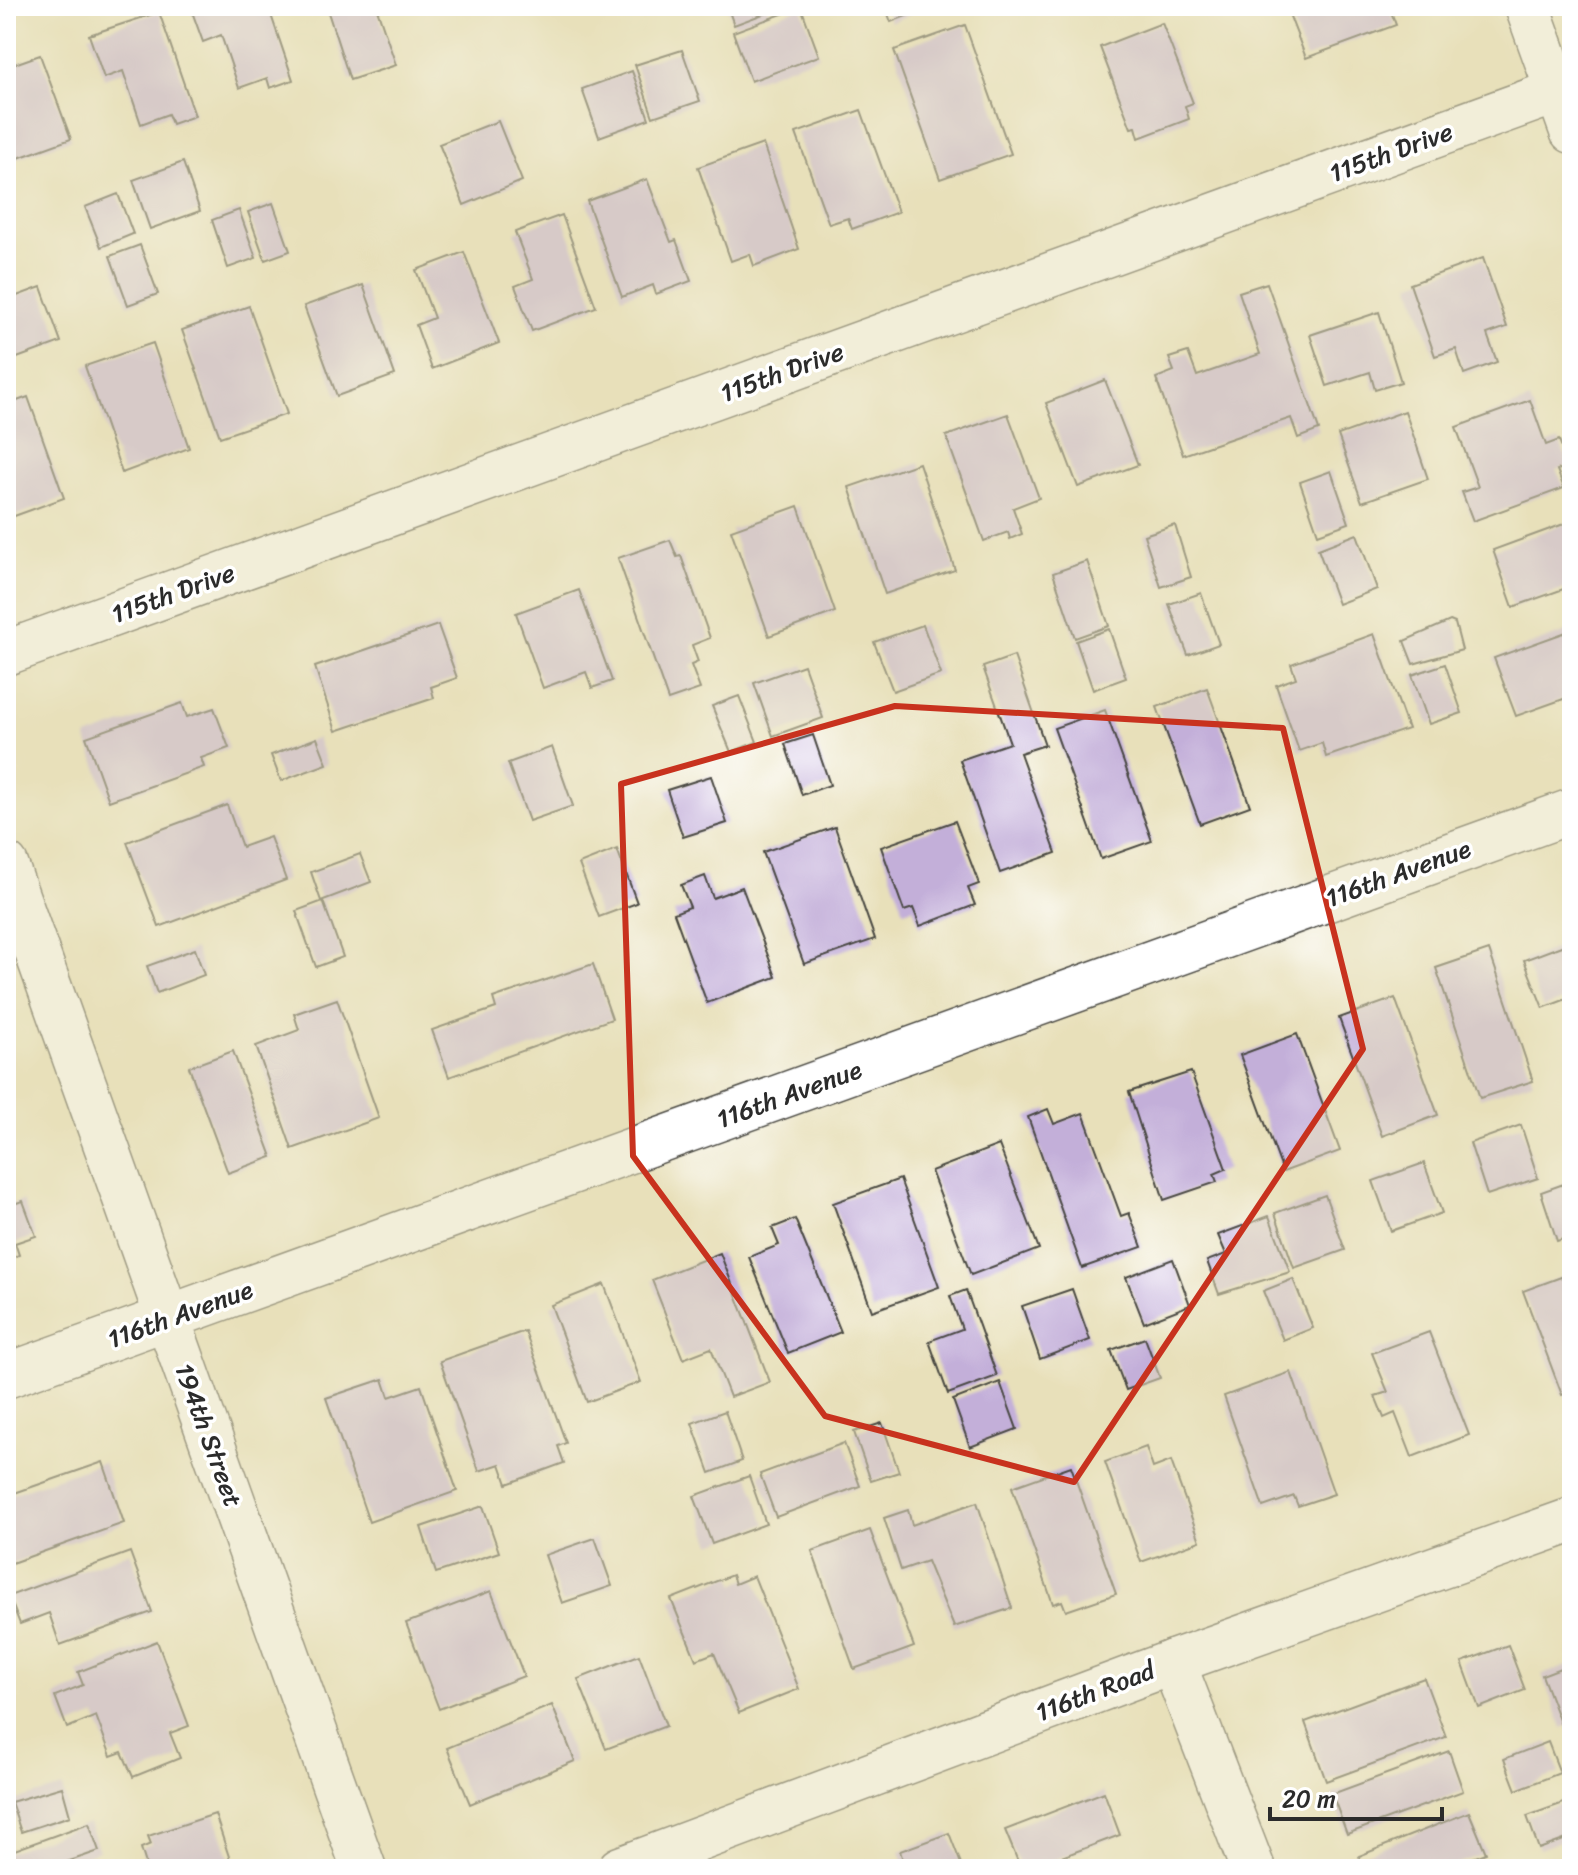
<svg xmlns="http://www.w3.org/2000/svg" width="1578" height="1875" font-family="Sriracha,sans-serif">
  <rect width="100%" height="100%" fill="#fff"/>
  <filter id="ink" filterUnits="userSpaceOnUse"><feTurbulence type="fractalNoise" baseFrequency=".0125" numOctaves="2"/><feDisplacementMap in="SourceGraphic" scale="16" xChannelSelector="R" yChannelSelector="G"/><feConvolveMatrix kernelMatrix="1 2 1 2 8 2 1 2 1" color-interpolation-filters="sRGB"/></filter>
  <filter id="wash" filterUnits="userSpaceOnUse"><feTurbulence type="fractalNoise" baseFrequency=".006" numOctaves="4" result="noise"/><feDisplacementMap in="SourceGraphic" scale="32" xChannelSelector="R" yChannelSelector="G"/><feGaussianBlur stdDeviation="1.8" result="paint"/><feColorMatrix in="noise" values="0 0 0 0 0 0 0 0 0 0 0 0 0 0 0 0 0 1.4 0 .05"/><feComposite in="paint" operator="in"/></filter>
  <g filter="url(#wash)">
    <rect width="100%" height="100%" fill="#e8e0ba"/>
    <g id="blocks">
      <g fill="#c3afd9">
        <polygon points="190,6 268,6 293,80 270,88 267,78 239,88 221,35 203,42"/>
        <polygon points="326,6 376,6 396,65 350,80"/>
        <polygon points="727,6 767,6 769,12 734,25"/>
        <polygon points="885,6 932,6 891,22"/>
        <polygon points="1286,6 1399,6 1390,9 1396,25 1306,58"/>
        <polygon points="801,7 819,56 751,81 733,32"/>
        <polygon points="159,12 195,116 172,124 168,114 141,124 123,71 104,78 89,35"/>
        <polygon points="1162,23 1193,103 1185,106 1189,119 1139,138 1136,127 1131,128 1100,47"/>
        <polygon points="965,25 1011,154 940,179 894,50"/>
        <polygon points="682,50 700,101 653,117 635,65"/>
        <polygon points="40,55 71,139 7,162 6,67"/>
        <polygon points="632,71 649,119 599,137 582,89"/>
        <polygon points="861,110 898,212 852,229 848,218 829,224 796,133"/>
        <polygon points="498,121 522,181 464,205 439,144"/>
        <polygon points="763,144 799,249 754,266 750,254 731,261 698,167"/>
        <polygon points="183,162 200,211 150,229 133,180"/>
        <polygon points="647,179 671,242 676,240 691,281 656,294 653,285 622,297 587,201"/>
        <polygon points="118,194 133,234 101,247 85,207"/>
        <polygon points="273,203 290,251 265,260 248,212"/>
        <polygon points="239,210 256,258 228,268 212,220"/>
        <polygon points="562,215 596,307 532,331 515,286 533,279 515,232"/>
        <polygon points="140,245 158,294 128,305 110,256"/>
        <polygon points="464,252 499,343 432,369 416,325 434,318 416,270"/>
        <polygon points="1483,258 1507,327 1487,334 1497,362 1464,374 1456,349 1435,356 1410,284"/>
        <polygon points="1267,283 1319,430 1298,438 1291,418 1183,455 1156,378 1174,371 1169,358 1188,352 1197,376 1260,354 1239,292"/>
        <polygon points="363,285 395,375 337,396 304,306"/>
        <polygon points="41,287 61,342 6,362 6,300"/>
        <polygon points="249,306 287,414 220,437 182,330"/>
        <polygon points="1379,312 1401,382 1375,390 1370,372 1327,386 1310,335"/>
        <polygon points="153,343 189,448 122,473 85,366"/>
        <polygon points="1105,380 1138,465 1078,487 1046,403"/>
        <polygon points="28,397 64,498 6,519 6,405"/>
        <polygon points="1530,400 1546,445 1559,440 1569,466 1557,470 1564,488 1473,521 1462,492 1478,487 1456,427"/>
        <polygon points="1405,411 1428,479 1362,502 1338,435"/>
        <polygon points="1008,414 1039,498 1013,508 1022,534 1010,539 1008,532 984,541 946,436"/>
        <polygon points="919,463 955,570 885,594 849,487"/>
        <polygon points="1331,471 1349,523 1318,534 1300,482"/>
        <polygon points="798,506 835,612 769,636 731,530"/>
        <polygon points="1572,521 1572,586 1513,607 1493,550"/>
        <polygon points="1175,525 1191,577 1161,587 1144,535"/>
        <polygon points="1357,534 1377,589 1338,604 1318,549"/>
        <polygon points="670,540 677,557 681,556 710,638 692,645 698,662 691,665 700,689 668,700 618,558"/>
        <polygon points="1087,561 1109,626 1075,638 1053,573"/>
        <polygon points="579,590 612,681 592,688 586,672 543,688 516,613"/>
        <polygon points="1201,593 1219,644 1188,655 1169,604"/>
        <polygon points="1450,621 1455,623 1462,650 1413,664 1404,641"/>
        <polygon points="438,625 457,678 431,687 434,698 336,731 315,667"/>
        <polygon points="923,625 941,674 893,691 874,642"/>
        <polygon points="1109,629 1126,678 1093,690 1076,641"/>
        <polygon points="1572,630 1572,696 1516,716 1494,658"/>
        <polygon points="1374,634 1408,729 1326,757 1322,743 1299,751 1276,685 1296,678 1291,664"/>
        <polygon points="1014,656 1045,745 1020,753 1056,853 1000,873 960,760 1010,743 983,667"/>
        <polygon points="1445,664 1462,713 1429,724 1412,675"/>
        <polygon points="804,665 823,718 773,736 754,683"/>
        <polygon points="1207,688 1250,806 1200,824 1157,707"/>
        <polygon points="739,696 757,742 731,752 712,706"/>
        <polygon points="182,703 187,717 214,708 229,748 201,758 204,767 109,801 86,737"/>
        <polygon points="1105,710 1152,841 1101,859 1054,728"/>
        <polygon points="813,735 830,785 802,795 785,744"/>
        <polygon points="317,738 327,764 281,781 271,755"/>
        <polygon points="552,747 573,806 529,821 508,763"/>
        <polygon points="711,776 727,823 683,837 667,790"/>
        <polygon points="227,805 242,847 270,837 286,880 159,927 127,842"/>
        <polygon points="955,821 979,884 968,888 975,905 920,926 913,908 904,911 881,847"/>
        <polygon points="835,827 875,939 804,964 763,852"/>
        <polygon points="617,849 637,903 599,917 579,864"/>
        <polygon points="360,854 371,882 321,901 311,872"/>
        <polygon points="705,876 713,898 742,887 776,977 707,1003 674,913 690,907 681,885"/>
        <polygon points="323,901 343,957 316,967 296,911"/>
        <polygon points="1572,942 1572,997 1543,1008 1524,960"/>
        <polygon points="195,949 204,975 157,993 147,966"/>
        <polygon points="1489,950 1533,1081 1480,1098 1436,968"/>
        <polygon points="593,964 612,1019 449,1077 432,1030 496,1008 493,998"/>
        <polygon points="1395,998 1438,1115 1382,1136 1339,1018"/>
        <polygon points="337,999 379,1118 292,1149 256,1046 299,1030 294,1014"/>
        <polygon points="1297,1034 1340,1151 1283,1172 1240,1055"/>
        <polygon points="233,1051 272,1157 228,1173 189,1067"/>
        <polygon points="1191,1072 1226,1169 1214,1174 1217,1182 1164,1200 1129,1092"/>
        <polygon points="1048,1109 1054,1124 1083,1113 1121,1216 1129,1213 1142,1247 1082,1268 1028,1117"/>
        <polygon points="1521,1125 1538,1178 1487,1195 1470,1143"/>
        <polygon points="999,1145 1039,1249 971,1275 931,1171"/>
        <polygon points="1424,1163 1442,1213 1391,1231 1373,1181"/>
        <polygon points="900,1179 939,1287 872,1311 833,1203"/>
        <polygon points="1572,1181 1572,1236 1557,1241 1541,1192"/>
        <polygon points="1325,1195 1345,1250 1294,1268 1275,1213"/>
        <polygon points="23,1201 36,1236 15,1243 19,1255 6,1260 6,1206"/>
        <polygon points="1269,1216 1290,1272 1219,1294 1207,1261 1226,1254 1218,1235"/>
        <polygon points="795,1219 841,1332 788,1353 749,1257 779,1245 772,1228"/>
        <polygon points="720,1253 770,1382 730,1397 711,1348 683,1359 652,1280"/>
        <polygon points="1173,1259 1190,1305 1144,1323 1126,1277"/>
        <polygon points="1572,1273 1572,1391 1562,1395 1523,1291"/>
        <polygon points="1293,1279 1313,1328 1283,1340 1263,1291"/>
        <polygon points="604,1284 641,1382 587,1402 551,1305"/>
        <polygon points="1072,1289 1090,1340 1040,1359 1022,1306"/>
        <polygon points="966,1290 997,1376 948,1394 929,1341 962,1329 950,1296"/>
        <polygon points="525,1331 566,1443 558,1446 564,1463 507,1484 500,1464 479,1471 440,1361"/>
        <polygon points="1429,1332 1469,1435 1412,1457 1395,1413 1384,1418 1375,1396 1388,1392 1372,1353"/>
        <polygon points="1145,1338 1160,1378 1126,1390 1111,1350"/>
        <polygon points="1291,1372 1334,1494 1298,1506 1294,1496 1263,1507 1224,1396"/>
        <polygon points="383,1379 389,1397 421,1386 457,1491 369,1522 326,1398"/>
        <polygon points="1000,1382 1017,1429 970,1447 953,1400"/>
        <polygon points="725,1411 742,1461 710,1473 692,1423"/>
        <polygon points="882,1423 899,1472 871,1481 854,1432"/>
        <polygon points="844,1443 860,1486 776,1517 760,1474"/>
        <polygon points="1146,1447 1153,1468 1171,1461 1200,1541 1141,1562 1105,1462"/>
        <polygon points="103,1462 124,1523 6,1565 6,1496"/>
        <polygon points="1071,1466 1116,1594 1066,1611 1062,1601 1053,1604 1012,1487"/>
        <polygon points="749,1476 766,1524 712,1544 694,1496"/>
        <polygon points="977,1502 1012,1608 954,1627 927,1561 901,1570 884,1518 908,1510 912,1525"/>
        <polygon points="483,1506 499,1552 436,1573 421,1527"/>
        <polygon points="870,1530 914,1647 854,1669 812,1551"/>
        <polygon points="595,1538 612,1586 562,1603 545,1555"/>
        <polygon points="130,1552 152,1612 60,1645 49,1613 20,1624 9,1596"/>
        <polygon points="732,1575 735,1584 754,1576 799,1689 739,1713 714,1653 696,1660 671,1599"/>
        <polygon points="491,1591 524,1676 439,1709 406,1623"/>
        <polygon points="157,1641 189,1726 170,1733 180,1758 133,1777 122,1752 111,1756 96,1716 67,1728 55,1696 83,1685 78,1672"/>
        <polygon points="1508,1645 1525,1690 1479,1708 1462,1662"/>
        <polygon points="639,1655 666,1726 606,1749 578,1679"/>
        <polygon points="1571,1664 1572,1724 1562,1728 1542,1675"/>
        <polygon points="1424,1678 1446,1737 1326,1781 1305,1722"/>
        <polygon points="552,1705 575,1761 470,1804 447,1748"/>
        <polygon points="1548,1742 1560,1773 1516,1790 1504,1759"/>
        <polygon points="1449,1751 1463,1791 1347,1834 1332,1794"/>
        <polygon points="62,1787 70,1816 21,1832 11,1802"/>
        <polygon points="1104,1792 1120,1835 1030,1869 1021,1869 1005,1830"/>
        <polygon points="1572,1800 1572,1837 1539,1849 1527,1816"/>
        <polygon points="1469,1812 1486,1853 1444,1869 1364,1869 1359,1856"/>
        <polygon points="215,1814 233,1869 139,1869 138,1866 146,1864 141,1848 151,1844 148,1836"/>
        <polygon points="89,1823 99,1851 67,1862 69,1869 11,1869 6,1853"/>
        <polygon points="949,1833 963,1869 906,1869 900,1851"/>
      </g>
    </g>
  </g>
  <g filter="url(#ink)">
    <use href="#blocks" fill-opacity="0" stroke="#474640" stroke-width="2"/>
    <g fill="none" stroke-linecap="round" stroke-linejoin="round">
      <defs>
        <g id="minor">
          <polyline points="1527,6 1572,131"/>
          <polyline points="6,653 1558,91"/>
          <polyline points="6,865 364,1869"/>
          <polyline points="6,1376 1572,811"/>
          <polyline points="1173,1662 1253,1869"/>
          <polyline points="620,1869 1173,1662 1572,1520"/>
        </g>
      </defs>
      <use href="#minor" stroke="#474640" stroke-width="47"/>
      <use href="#minor" stroke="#fff" stroke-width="44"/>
    </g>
  </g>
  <path d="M0 0H1578V1875H0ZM 895,706 L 1283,728 L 1363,1049 L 1074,1482 L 825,1416 L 633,1156 L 621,784 Z" fill="#e8e0ba" fill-opacity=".55" fill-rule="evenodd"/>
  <path fill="none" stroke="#c8321e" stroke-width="6" stroke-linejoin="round" d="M 895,706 L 1283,728 L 1363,1049 L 1074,1482 L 825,1416 L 633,1156 L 621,784 Z"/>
  <g text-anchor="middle" stroke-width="7" stroke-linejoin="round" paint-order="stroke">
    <g font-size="26" fill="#2b2b2b" stroke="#fff">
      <text transform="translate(1391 152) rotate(-20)" y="9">115th Drive</text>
      <text transform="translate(782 372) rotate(-20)" y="9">115th Drive</text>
      <text transform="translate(173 593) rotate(-20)" y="9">115th Drive</text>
      <text transform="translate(1398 873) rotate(-20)" y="9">116th Avenue</text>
      <text transform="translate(789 1094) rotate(-20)" y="9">116th Avenue</text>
      <text transform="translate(180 1314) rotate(-20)" y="9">116th Avenue</text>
      <text transform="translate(209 1435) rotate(70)" y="9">194th Street</text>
      <text transform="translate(1095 1691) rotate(-21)" y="9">116th Road</text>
    </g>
  </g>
  <rect width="1578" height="1875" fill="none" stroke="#fff" stroke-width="32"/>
  <path d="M1270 1807v12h172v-12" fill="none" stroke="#2b2b2b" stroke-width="4"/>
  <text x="1282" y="1807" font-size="24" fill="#2b2b2b" stroke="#ffffff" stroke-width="6" paint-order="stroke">20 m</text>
</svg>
